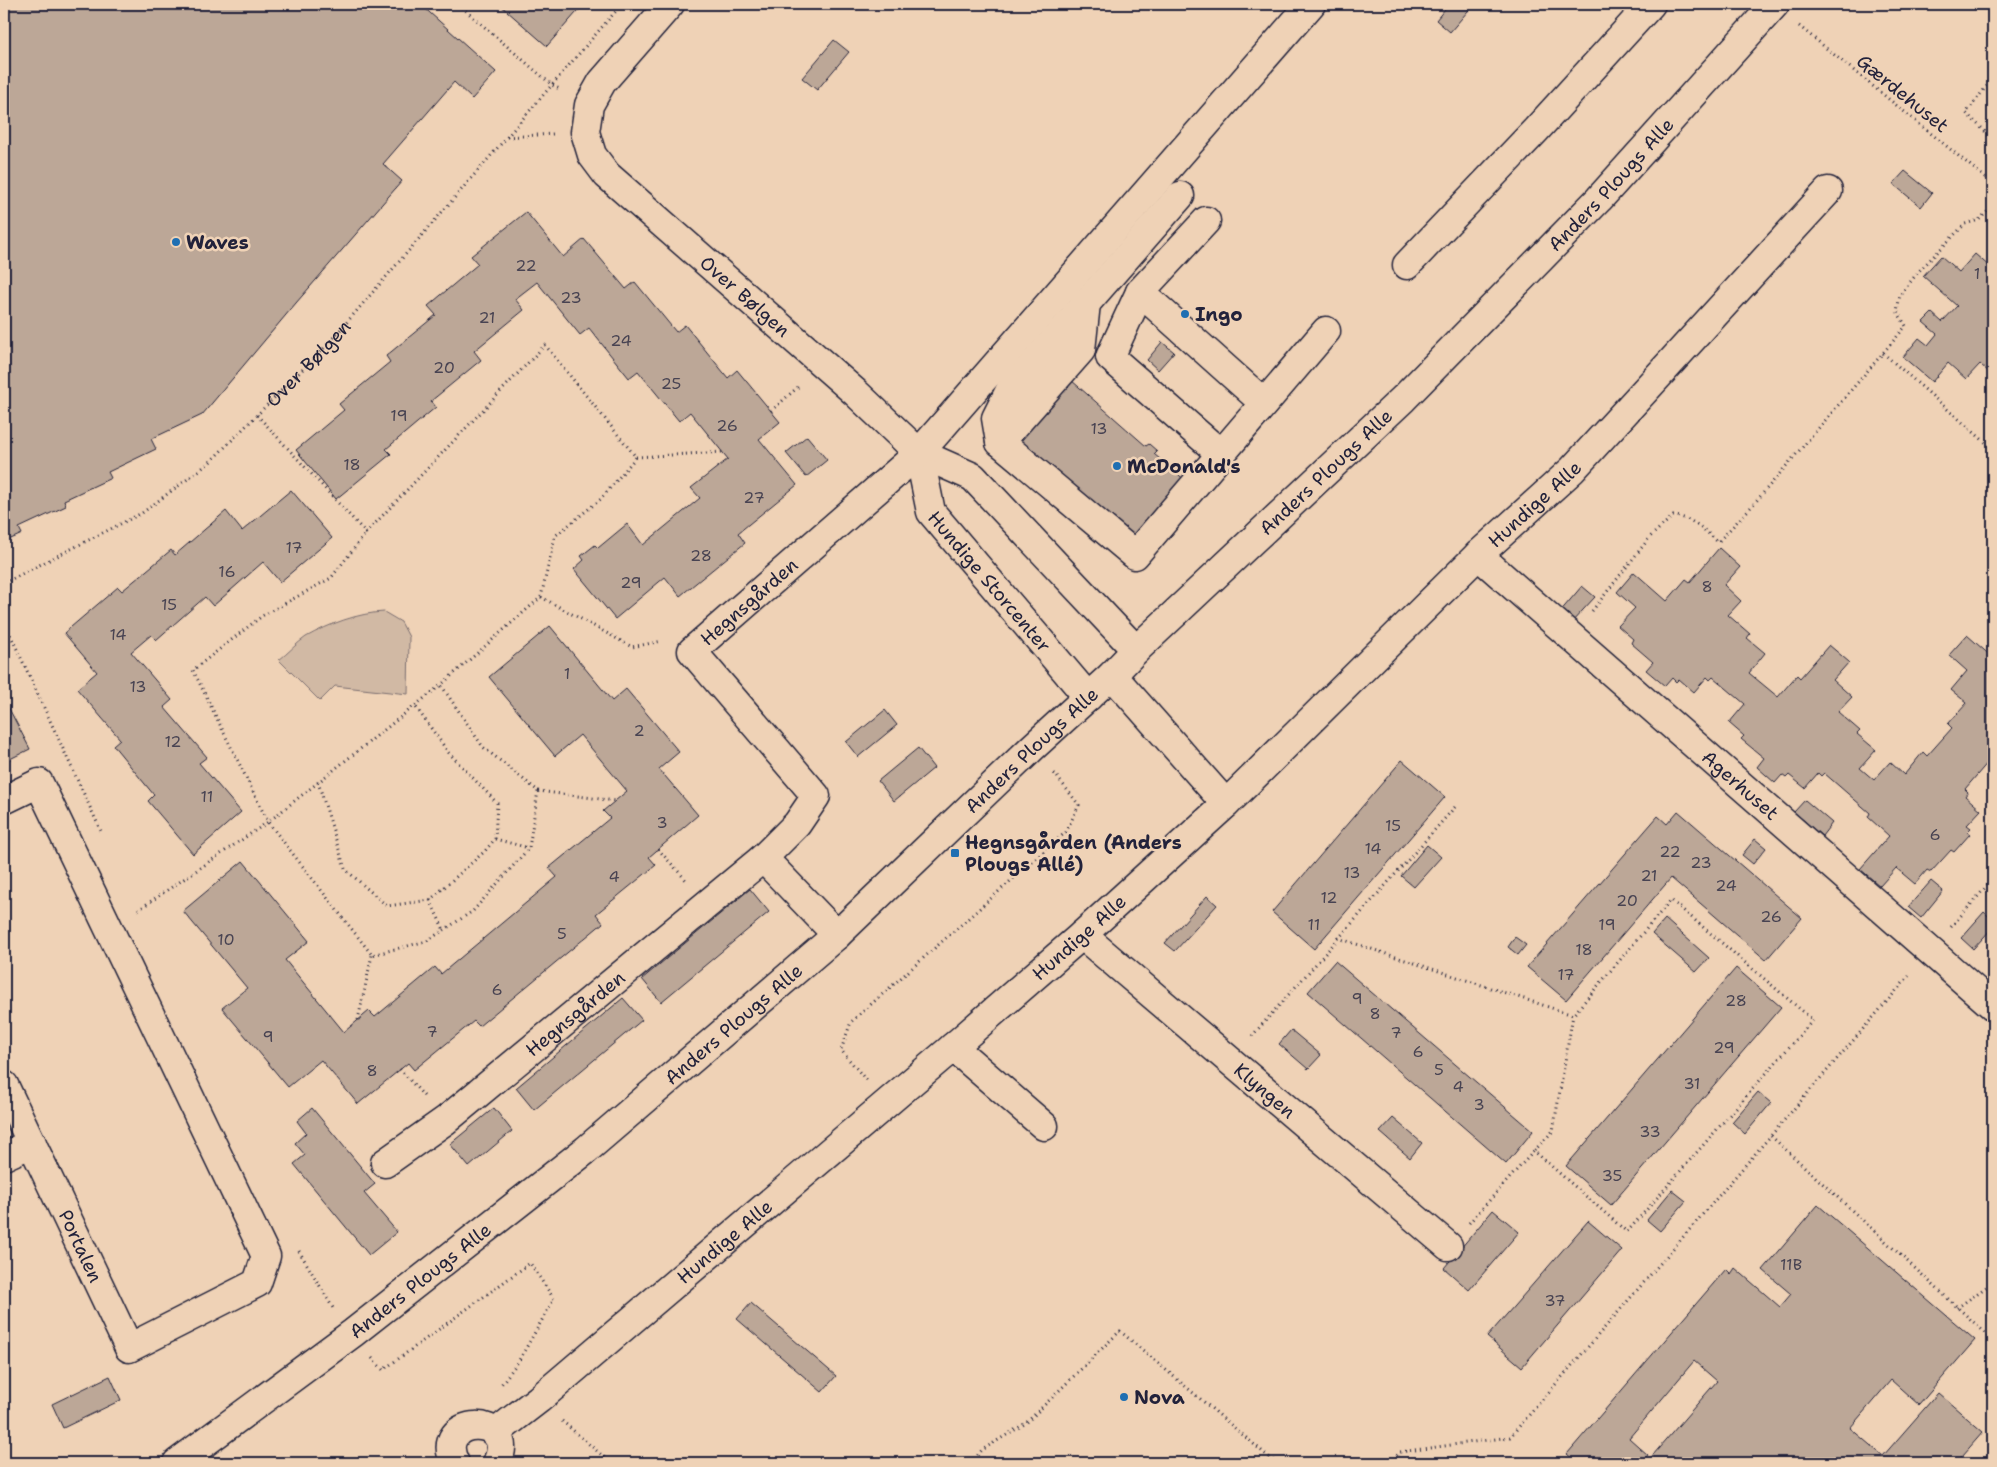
<svg xmlns="http://www.w3.org/2000/svg" width="1997" height="1467" font-family="'Shantell Sans',sans-serif">
  <rect width="100%" height="100%" fill="#efd2b6"/>
  <filter id="ink" filterUnits="userSpaceOnUse"><feTurbulence type="fractalNoise" baseFrequency=".02" numOctaves="2"/><feDisplacementMap in="SourceGraphic" scale="10" xChannelSelector="R" yChannelSelector="G"/><feConvolveMatrix kernelMatrix="1 2 1 2 8 2 1 2 1" color-interpolation-filters="sRGB"/></filter>
  <g filter="url(#ink)">
    <path fill="#d1b9a4" stroke="#7a6e70" d="M 384,612 L 401,622 L 409,637 L 408,694 L 335,686 L 320,701 L 279,660 C 288,653 297,643 306,637 C 329,624 358,613 384,612 Z"/>
    <g fill="#bca797" stroke="#22223b">
      <polygon points="4,4 420,4 496,72 472,99 454,82 383,164 402,181 296,303 202,415 151,439 156,449 108,472 111,478 64,500 66,506 19,528 22,534 4,542"/>
      <polygon points="499,4 584,4 547,46"/>
      <polygon points="1449,4 1474,4 1450,32 1436,20"/>
      <polygon points="834,40 849,52 817,90 802,78"/>
      <polygon points="1905,171 1932,193 1921,207 1893,184"/>
      <polygon points="526,212 563,257 584,239 626,289 635,282 676,332 685,325 728,378 737,370 780,422 759,439 797,485 738,533 745,543 680,596 665,577 615,619 574,569 584,560 581,556 595,545 598,548 627,524 643,545 700,498 691,488 728,459 690,412 679,421 638,371 629,378 589,328 580,335 537,282 515,299 524,310 474,351 481,360 431,401 436,407 386,449 391,454 336,499 296,450 344,410 339,404 390,362 386,356 436,315 428,306 478,264 471,256"/>
      <polygon points="1975,254 1990,267 1993,264 1993,376 1980,364 1966,379 1948,363 1932,382 1903,357 1919,338 1928,345 1937,334 1923,322 1932,313 1942,322 1957,306 1923,276 1941,256 1959,272"/>
      <polygon points="1162,342 1174,352 1158,370 1147,360"/>
      <polygon points="1071,380 1146,446 1149,444 1157,451 1154,454 1186,481 1135,540 1019,439"/>
      <polygon points="807,436 827,460 806,477 786,453"/>
      <polygon points="291,490 332,538 280,582 263,562 213,606 205,597 156,640 151,635 131,652 172,700 164,707 207,757 199,763 241,812 193,854 148,801 154,795 113,745 120,739 77,689 97,672 64,633 118,587 122,591 171,550 175,555 226,511 242,531"/>
      <polygon points="1719,548 1740,567 1724,585 1741,601 1728,615 1750,634 1747,638 1765,653 1749,673 1778,697 1797,675 1800,678 1829,645 1849,662 1833,680 1852,697 1838,712 1860,731 1857,734 1876,750 1860,768 1874,780 1890,762 1904,775 1923,752 1927,756 1952,728 1948,724 1967,703 1951,690 1967,671 1949,655 1967,635 1993,658 1993,763 1989,761 1965,789 1968,792 1965,796 1981,810 1967,825 1971,828 1967,832 1970,834 1954,852 1951,850 1931,872 1927,870 1915,884 1896,868 1880,886 1860,869 1889,836 1868,817 1870,813 1824,773 1821,776 1818,773 1805,788 1789,775 1786,778 1782,775 1775,783 1757,767 1764,758 1741,739 1744,736 1729,723 1745,704 1713,677 1710,680 1707,677 1694,692 1679,679 1676,682 1672,678 1665,686 1646,670 1653,662 1631,643 1633,639 1618,626 1635,608 1617,592 1634,572 1667,601 1686,579 1690,582"/>
      <polygon points="1582,586 1595,597 1571,623 1559,613"/>
      <polygon points="550,626 612,701 626,689 679,752 659,769 698,815 649,857 656,865 596,914 603,923 479,1026 474,1021 414,1070 408,1063 358,1104 321,1060 288,1087 222,1008 247,988 183,911 243,861 309,941 285,960 344,1032 369,1011 375,1017 435,967 441,974 557,877 549,868 610,818 603,811 627,791 580,735 555,756 489,677"/>
      <polygon points="4,699 30,749 4,762"/>
      <polygon points="885,710 897,725 858,757 846,742"/>
      <polygon points="918,748 934,768 894,801 878,781"/>
      <polygon points="1402,760 1445,797 1314,949 1272,912"/>
      <polygon points="1805,800 1832,823 1822,836 1794,812"/>
      <polygon points="1678,811 1802,918 1766,960 1671,878 1566,1000 1527,967 1658,816 1667,824"/>
      <polygon points="1755,839 1766,848 1753,864 1742,855"/>
      <polygon points="1427,845 1441,857 1414,887 1401,876"/>
      <polygon points="1931,881 1943,891 1921,918 1908,907"/>
      <polygon points="750,889 769,912 661,1002 642,979"/>
      <polygon points="1207,896 1217,905 1175,951 1165,943"/>
      <polygon points="1984,912 1993,920 1993,927 1973,949 1961,938"/>
      <polygon points="1665,919 1709,958 1696,972 1652,934"/>
      <polygon points="1515,937 1526,945 1518,955 1508,947"/>
      <polygon points="1335,961 1533,1131 1506,1164 1308,992"/>
      <polygon points="1736,968 1781,1007 1611,1205 1566,1166"/>
      <polygon points="623,998 642,1020 534,1110 516,1088"/>
      <polygon points="1291,1030 1321,1055 1308,1069 1279,1044"/>
      <polygon points="1758,1092 1771,1103 1745,1134 1732,1122"/>
      <polygon points="312,1108 375,1184 364,1193 397,1232 369,1255 294,1164 305,1155 295,1143 306,1133 297,1121"/>
      <polygon points="494,1108 512,1131 469,1167 450,1144"/>
      <polygon points="1393,1118 1422,1143 1410,1158 1380,1132"/>
      <polygon points="1672,1190 1686,1201 1660,1231 1647,1220"/>
      <polygon points="1818,1205 1975,1340 1919,1405 1891,1380 1850,1428 1883,1456 1938,1393 1983,1432 1956,1463 1646,1463 1717,1381 1694,1361 1629,1438 1648,1455 1641,1463 1577,1463 1567,1454 1726,1269 1731,1274 1735,1268 1780,1307 1791,1294 1763,1270"/>
      <polygon points="1493,1210 1519,1232 1469,1290 1444,1268"/>
      <polygon points="1588,1221 1622,1250 1522,1367 1487,1337"/>
      <polygon points="751,1303 836,1376 822,1392 737,1319"/>
      <polygon points="110,1376 121,1400 63,1428 52,1404"/>
    </g>
    <g fill="none" stroke-linecap="round" stroke-linejoin="round">
      <defs>
        <g id="minor">
          <path id="s2" d="M 670,4 L 602,82 L 589,105 L 585,132 L 592,155 L 607,175 L 856,393 L 919,453 L 973,477 L 1136,650"/>
          <polyline points="1180,196 1010,390 996,418 1000,442 1135,555 1326,331"/>
          <polyline points="1206,221 1140,292 1264,403"/>
          <polyline points="1407,265 1536,130 1651,4"/>
          <polyline points="1140,292 1110,357 1221,454"/>
          <polyline points="1000,442 1081,350 1086,303"/>
          <path id="s3" d="M 919,453 L 931,512 L 1088,697"/>
          <path id="s4" d="M 1478,555 L 1993,1006"/>
          <polyline points="1112,675 1226,804"/>
          <polyline points="4,800 39,783 266,1256 257,1283 129,1348 4,1085"/>
          <path id="s5" d="M 763,858 L 797,824 L 816,796 L 692,651 L 919,453 L 1311,4"/>
          <path id="s6" d="M 1082,935 L 1448,1246"/>
          <polyline points="953,1047 1044,1126"/>
          <polyline points="4,1156 32,1143"/>
          <path id="s7" d="M 385,1163 L 446,1120 L 763,858 L 837,935"/>
          <path id="s8" d="M 495,1433 L 539,1399 L 953,1047 L 1082,935 L 1226,804 L 1478,555 L 1572,470 L 1828,191"/>
          <path id="s9" d="M 177,1463 L 353,1333 L 586,1150 L 837,935 L 1033,747 L 1112,675 L 1136,650 L 1403,399 L 1599,199 L 1775,4"/>
          <path d="M 455,1463 C 431,1415 520,1412 497,1463"/>
        </g>
      </defs>
      <use href="#minor" stroke="#22223b" stroke-width="31"/>
      <g stroke="#22223b" stroke-width="3" stroke-dasharray="1 4" stroke-linecap="butt">
        <polyline points="458,4 552,85 561,90"/>
        <polyline points="1799,26 1993,184"/>
        <polyline points="1993,78 1966,113 1993,139"/>
        <polyline points="507,137 553,134"/>
        <polyline points="1883,353 1993,449"/>
        <polyline points="771,411 798,387"/>
        <polyline points="257,415 366,533 545,345 636,457 601,499 555,536 541,597 441,685 483,747 538,791 529,848 473,911 427,941 372,955 268,822 193,670 262,616 331,578 366,533"/>
        <polyline points="636,457 723,452"/>
        <path id="s1" d="M 4,583 L 142,513 L 209,463 L 328,344 L 622,4"/>
        <polyline points="541,597 632,647 662,641"/>
        <path d="M 1592,611 L 1650,537 L 1673,516 C 1692,517 1704,530 1718,542 L 1752,506 L 1906,326 L 1897,311 L 1900,295 L 1919,271 L 1965,224 L 1979,220 L 1993,206"/>
        <polyline points="4,621 101,831"/>
        <polyline points="318,782 345,869 387,906 430,900 485,851 495,839 497,803 449,753 415,706"/>
        <polyline points="538,791 616,801"/>
        <polyline points="495,839 529,848"/>
        <polyline points="658,849 686,880"/>
        <polyline points="430,900 444,930"/>
        <polyline points="138,910 268,822 441,685"/>
        <polyline points="1951,927 1993,879"/>
        <polyline points="1338,938 1573,1015 1671,900 1813,1020 1627,1232 1534,1151 1553,1131 1573,1015"/>
        <polyline points="358,1020 372,955"/>
        <polyline points="1252,1036 1455,807"/>
        <polyline points="400,1069 424,1096"/>
        <polyline points="866,1080 841,1050 851,1022 1066,832 1079,805 1054,773"/>
        <polyline points="1771,1136 1993,1340"/>
        <polyline points="1469,1223 1534,1151"/>
        <polyline points="299,1251 333,1308"/>
        <polyline points="1957,1308 1993,1282"/>
        <polyline points="372,1358 383,1370 530,1263 554,1299 518,1362 500,1386"/>
        <polyline points="562,1421 611,1463"/>
        <polyline points="971,1463 982,1450 1026,1423 1120,1331 1276,1463"/>
        <polyline points="1390,1463 1400,1452 1510,1437 1909,976"/>
      </g>
      <use href="#minor" stroke="#efd2b6" stroke-width="28"/>
    </g>
  </g>
  <g fill="#1f6fb2" stroke="#efd2b6" stroke-width="2">
    <circle cx="176" cy="242" r="5"/>
    <circle cx="1185" cy="314" r="5"/>
    <circle cx="1117" cy="466" r="5"/>
    <rect x="950" y="848" width="10" height="10" rx="2.5"/>
    <circle cx="1124" cy="1397" r="5"/>
  </g>
  <g text-anchor="middle" stroke-width="5" stroke-linejoin="round" paint-order="stroke">
    <g font-size="16" fill="#484352">
      <text x="526" y="271">22</text>
      <text x="1977" y="279">1</text>
      <text x="571" y="303">23</text>
      <text x="487" y="323">21</text>
      <text x="621" y="346">24</text>
      <text x="444" y="373">20</text>
      <text x="671" y="389">25</text>
      <text x="399" y="421">19</text>
      <text x="727" y="431">26</text>
      <text x="1099" y="434">13</text>
      <text x="352" y="470">18</text>
      <text x="754" y="503">27</text>
      <text x="294" y="553">17</text>
      <text x="701" y="561">28</text>
      <text x="227" y="577">16</text>
      <text x="631" y="588">29</text>
      <text x="1707" y="592">8</text>
      <text x="169" y="610">15</text>
      <text x="118" y="640">14</text>
      <text x="567" y="679">1</text>
      <text x="138" y="692">13</text>
      <text x="639" y="736">2</text>
      <text x="173" y="747">12</text>
      <text x="207" y="802">11</text>
      <text x="662" y="828">3</text>
      <text x="1393" y="831">15</text>
      <text x="1935" y="840">6</text>
      <text x="1373" y="854">14</text>
      <text x="1670" y="857">22</text>
      <text x="1701" y="868">23</text>
      <text x="1352" y="878">13</text>
      <text x="1649" y="881">21</text>
      <text x="614" y="882">4</text>
      <text x="1726" y="891">24</text>
      <text x="1329" y="903">12</text>
      <text x="1627" y="906">20</text>
      <text x="1771" y="922">26</text>
      <text x="1314" y="930">11</text>
      <text x="1607" y="930">19</text>
      <text x="562" y="939">5</text>
      <text x="226" y="945">10</text>
      <text x="1584" y="955">18</text>
      <text x="1566" y="980">17</text>
      <text x="497" y="995">6</text>
      <text x="1357" y="1004">9</text>
      <text x="1736" y="1006">28</text>
      <text x="1375" y="1019">8</text>
      <text x="432" y="1037">7</text>
      <text x="1396" y="1038">7</text>
      <text x="268" y="1042">9</text>
      <text x="1724" y="1053">29</text>
      <text x="1418" y="1057">6</text>
      <text x="1439" y="1075">5</text>
      <text x="372" y="1076">8</text>
      <text x="1692" y="1089">31</text>
      <text x="1458" y="1092">4</text>
      <text x="1479" y="1110">3</text>
      <text x="1650" y="1137">33</text>
      <text x="1612" y="1181">35</text>
      <text x="1791" y="1270">11B</text>
      <text x="1555" y="1306">37</text>
    </g>
    <g font-size="19" fill="#22223b" stroke="#efd2b6">
      <text transform="translate(1903 93) rotate(39)" y="7">Gærdehuset</text>
      <text dy="7" stroke="none"><textPath href="#s9" startOffset="1924">Anders Plougs Alle</textPath></text>
      <text dy="7" stroke="none"><textPath href="#s2" startOffset="390">Over Bølgen</textPath></text>
      <text dy="7" stroke="none"><textPath href="#s1" startOffset="379">Over Bølgen</textPath></text>
      <text dy="7" stroke="none"><textPath href="#s9" startOffset="1519">Anders Plougs Alle</textPath></text>
      <text dy="7" stroke="none"><textPath href="#s8" startOffset="1395">Hundige Alle</textPath></text>
      <text dy="7" stroke="none"><textPath href="#s3" startOffset="151">Hundige Storcenter</textPath></text>
      <text dy="7" stroke="none"><textPath href="#s5" startOffset="348">Hegnsgården</textPath></text>
      <text dy="7" stroke="none"><textPath href="#s9" startOffset="1114">Anders Plougs Alle</textPath></text>
      <text dy="7" stroke="none"><textPath href="#s4" startOffset="349">Agerhuset</textPath></text>
      <text dy="7" stroke="none"><textPath href="#s8" startOffset="766">Hundige Alle</textPath></text>
      <text dy="7" stroke="none"><textPath href="#s7" startOffset="242">Hegnsgården</textPath></text>
      <text dy="7" stroke="none"><textPath href="#s9" startOffset="709">Anders Plougs Alle</textPath></text>
      <text dy="7" stroke="none"><textPath href="#s6" startOffset="240">Klyngen</textPath></text>
      <text dy="7" stroke="none"><textPath href="#s8" startOffset="299">Hundige Alle</textPath></text>
      <text transform="translate(81 1246) rotate(65)" y="7">Portalen</text>
      <text dy="7" stroke="none"><textPath href="#s9" startOffset="304">Anders Plougs Alle</textPath></text>
    </g>
    <g font-size="19" font-weight="bold" fill="#22223b" stroke="#efd2b6" text-anchor="start">
      <text x="186" y="249">Waves</text>
      <text x="1195" y="321">Ingo</text>
      <text x="1127" y="473">McDonald's</text>
      <text x="965" y="849">Hegnsgården (Anders<tspan x="965" dy="22">Plougs Allé)</tspan></text>
      <text x="1134" y="1404">Nova</text>
    </g>
  </g>
  <rect width="1997" height="1467" fill="none" stroke="#efd2b6" stroke-width="20"/>
  <rect x="10" y="10" width="1977" height="1447" fill="none" stroke="#22223b" stroke-width="2" filter="url(#ink)"/>
</svg>
